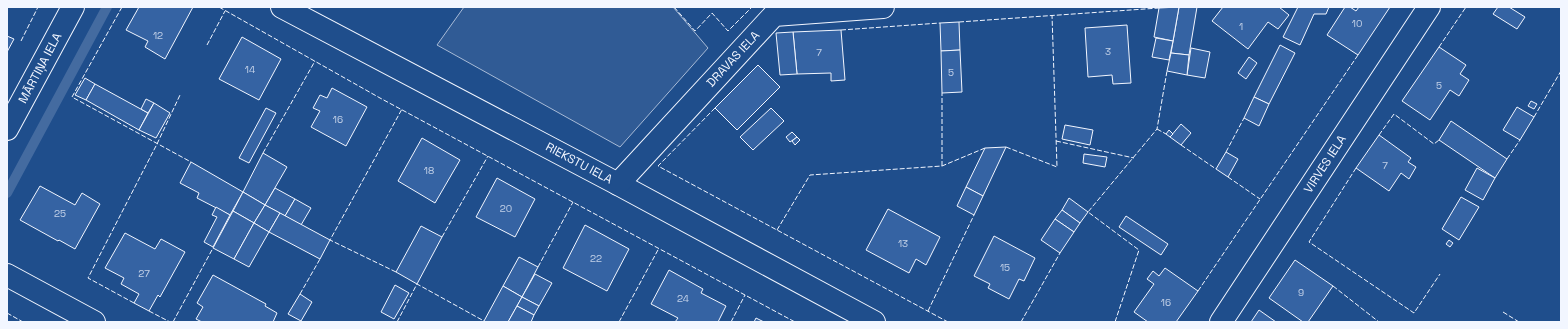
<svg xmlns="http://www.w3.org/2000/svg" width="1568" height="329" font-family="'Space Grotesk',sans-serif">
  <rect width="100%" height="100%" fill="#1f4e8c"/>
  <polygon fill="#305b95" stroke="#a8bbd7" points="464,7 673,7 708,48 620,147 437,45"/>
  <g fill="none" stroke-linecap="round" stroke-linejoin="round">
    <polyline stroke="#446ba0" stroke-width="10" points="7,193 107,7"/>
  </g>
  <g fill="#3563a3" stroke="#f2f6ff">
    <polygon points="139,7 193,7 165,59 145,47 148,41 126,30"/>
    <polygon points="1179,7 1197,7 1189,55 1171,53"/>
    <polygon points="1179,7 1173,41 1154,37 1159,8"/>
    <polygon points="1223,7 1279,7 1289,15 1278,29 1268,22 1248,49 1212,21"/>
    <polygon points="1298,7 1329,7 1326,14 1314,14 1300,45 1283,37"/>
    <polygon points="1345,7 1350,7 1356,11 1359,7 1390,7 1358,55 1327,35"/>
    <polygon points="1498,7 1509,7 1525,17 1517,29 1493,14"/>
    <polygon points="959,22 960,50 941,51 940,23"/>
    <polygon points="1127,25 1131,83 1113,84 1112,75 1088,77 1085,28"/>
    <polygon points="841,30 845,80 831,81 831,73 797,74 793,32"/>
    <polygon points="793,32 797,74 780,75 776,33"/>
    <polygon points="7,36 14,39 7,52"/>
    <polygon points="242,37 281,59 259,100 219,79"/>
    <polygon points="1156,38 1173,41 1169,60 1152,57"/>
    <polygon points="1280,45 1295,53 1269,104 1254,97"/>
    <polygon points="1439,47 1466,65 1460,74 1469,80 1459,96 1450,90 1430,120 1402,101"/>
    <polygon points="1191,48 1210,52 1205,78 1187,75"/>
    <polygon points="960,50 962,92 942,93 941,51"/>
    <polygon points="1171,53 1189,55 1187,75 1167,71"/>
    <polygon points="1249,57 1257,63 1246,79 1238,73"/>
    <polygon points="758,65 780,87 737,130 715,108"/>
    <polygon points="85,78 95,84 86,100 75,95"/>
    <polygon points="95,84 148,113 139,130 86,100"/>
    <polygon points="332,88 367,107 346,146 311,127 320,111 313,108 320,95 327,98"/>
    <polygon points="1254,97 1269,104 1259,126 1244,118"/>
    <polygon points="146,99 154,103 148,113 141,109"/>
    <polygon points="1531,101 1537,104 1534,109 1528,106"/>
    <polygon points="154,103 170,113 156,138 139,130"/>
    <polygon points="1517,107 1534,117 1520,140 1503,130"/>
    <polygon points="266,108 276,113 249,163 239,158"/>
    <polygon points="771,108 784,121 753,150 740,137"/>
    <polygon points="1451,121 1507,159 1495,178 1439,140"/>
    <polygon points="1181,124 1191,133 1181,145 1170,137"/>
    <polygon points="1065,125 1093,130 1090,145 1062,139"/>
    <polygon points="1169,130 1173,134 1170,137 1166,134"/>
    <polygon points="792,132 797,137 790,142 786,137"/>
    <polygon points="1379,135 1411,158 1408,162 1416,167 1409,179 1401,173 1389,191 1356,168"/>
    <polygon points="797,137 800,140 795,145 792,141"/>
    <polygon points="422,138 460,160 435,203 398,181"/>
    <polygon points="1006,147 983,196 966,187 985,148"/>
    <polygon points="1226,152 1238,159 1228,177 1216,169"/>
    <polygon points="263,153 287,167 265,205 243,192"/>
    <polygon points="1084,154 1107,157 1105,167 1083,163"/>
    <polygon points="191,162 243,192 230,215 197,198 199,193 180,183"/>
    <polygon points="1477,168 1495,178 1483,200 1465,190"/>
    <polygon points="497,178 535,199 515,237 476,217"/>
    <polygon points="40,186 75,205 82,193 100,204 75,249 59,240 58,241 20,220"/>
    <polygon points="966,187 983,196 974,215 957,206"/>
    <polygon points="275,188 295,199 285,216 265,205"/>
    <polygon points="243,192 265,205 254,223 233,211"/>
    <polygon points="1461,197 1479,207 1459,240 1442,229"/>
    <polygon points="1069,198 1088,212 1080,223 1062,210"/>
    <polygon points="295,199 311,208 301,225 285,216"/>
    <polygon points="265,205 280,213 269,232 254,223"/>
    <polygon points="216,207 230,215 213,247 204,242 217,217 212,215"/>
    <polygon points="888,209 940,237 926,265 916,259 909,273 866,250"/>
    <polygon points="1062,210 1080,223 1074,232 1055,219"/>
    <polygon points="233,211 254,223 234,259 213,248"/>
    <polygon points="280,213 330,240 320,259 269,232"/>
    <polygon points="1126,216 1168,244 1161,255 1119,227"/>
    <polygon points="1055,219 1074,232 1060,253 1041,240"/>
    <polygon points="254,223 269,232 249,267 234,259"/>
    <polygon points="585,225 629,249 607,291 563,268"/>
    <polygon points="421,226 442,237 417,284 396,272"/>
    <polygon points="125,233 155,249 161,239 185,252 160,297 158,295 149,311 134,303 139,294 121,284 124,278 105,268"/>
    <polygon points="994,236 1035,258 1024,281 1019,279 1009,299 988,288 990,284 974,276"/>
    <polygon points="1449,240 1453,243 1450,247 1446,244"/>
    <polygon points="519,257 538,267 522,297 503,286"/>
    <polygon points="1295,260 1333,286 1308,322 1303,322 1269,298"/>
    <polygon points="1165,268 1198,291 1176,322 1148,322 1134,312 1154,284 1147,279 1153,271 1159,276"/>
    <polygon points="669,270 703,289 701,293 726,306 718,322 675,322 678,318 651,304"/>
    <polygon points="535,274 552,283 539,306 522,297"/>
    <polygon points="213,275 266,304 265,306 277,313 273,322 202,322 196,319 203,307 197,303"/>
    <polygon points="395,285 409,293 394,319 381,312"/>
    <polygon points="503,286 522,297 508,322 485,322 484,321"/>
    <polygon points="300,294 312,302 301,321 288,314"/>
    <polygon points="522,297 539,306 534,315 517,306"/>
    <polygon points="517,306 534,315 531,322 508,322"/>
    <polygon points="1259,310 1276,322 1251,322"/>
    <polygon points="756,318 764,322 754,322"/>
  </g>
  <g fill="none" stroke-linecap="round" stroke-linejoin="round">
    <defs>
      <g id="street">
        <polyline points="282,7 618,184 874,322"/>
        <polyline points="7,129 73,7"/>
        <polyline points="618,184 774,15 883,7"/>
        <polyline points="7,275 94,322"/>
        <polyline points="1221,322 1429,7"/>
      </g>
    </defs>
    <use href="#street" stroke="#f2f6ff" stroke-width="24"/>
    <use href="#street" stroke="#1f4e8c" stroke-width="22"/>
    <g stroke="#f2f6ff" stroke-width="1" stroke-dasharray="5 2" stroke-linecap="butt">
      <polyline points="122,7 72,97 191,162"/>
      <polyline points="219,7 380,98 795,322"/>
      <polyline points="674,7 695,31 712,13 728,31 752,7"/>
      <polyline points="959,22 1159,8"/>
      <polyline points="841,30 940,23"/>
      <polyline points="21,41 38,7"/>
      <polyline points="207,45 225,11"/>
      <polyline points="1439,47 1466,7"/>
      <polyline points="715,108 658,166 948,322"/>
      <polyline points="1534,117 1561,71"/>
      <polyline points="1157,129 1166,134"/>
      <polyline points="1379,135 1394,114 1434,144 1439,140"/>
      <polyline points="1056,141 1134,158"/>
      <polyline points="1181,145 1216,169"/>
      <polyline points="1006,147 1057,167 1052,15"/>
      <polyline points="1226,152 1244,118"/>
      <polyline points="263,153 315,61"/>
      <polyline points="1507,159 1520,140"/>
      <polyline points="942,166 942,93"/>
      <polyline points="1356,168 1309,242 1414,313 1440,274"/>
      <polyline points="1228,177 1260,199"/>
      <polyline points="777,230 810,175 942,166 985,148"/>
      <polyline points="442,237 488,156"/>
      <polyline points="538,267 573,202"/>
      <polyline points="396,272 330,240 402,109"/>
      <polyline points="1333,286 1379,322"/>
      <polyline points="1198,291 1358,55"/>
      <polyline points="300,294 320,259"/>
      <polyline points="134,303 88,278 157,144 180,95"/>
      <polyline points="149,311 170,322"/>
      <polyline points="928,311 974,215"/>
      <polyline points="1503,312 1519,322"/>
      <polyline points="7,313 23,322"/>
      <polyline points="173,322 213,248"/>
      <polyline points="397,322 417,284 484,321"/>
      <polyline points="619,322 659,248"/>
      <polyline points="731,322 745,295"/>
      <polyline points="1021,322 1060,253"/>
      <polyline points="1115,322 1139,250 1088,212 1157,129 1167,71"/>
    </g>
  </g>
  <g text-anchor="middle" stroke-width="3" stroke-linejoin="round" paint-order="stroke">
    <g font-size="10" fill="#c3d1e8">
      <text x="1357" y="27">10</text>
      <text x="1241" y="30">1</text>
      <text x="158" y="39">12</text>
      <text x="1108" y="55">3</text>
      <text x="819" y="56">7</text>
      <text x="250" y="73">14</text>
      <text x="951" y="76">5</text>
      <text x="1439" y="89">5</text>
      <text x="338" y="123">16</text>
      <text x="1385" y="169">7</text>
      <text x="429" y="174">18</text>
      <text x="506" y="212">20</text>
      <text x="60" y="217">25</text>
      <text x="903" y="247">13</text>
      <text x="596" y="262">22</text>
      <text x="1005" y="271">15</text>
      <text x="144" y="277">27</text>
      <text x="1301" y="296">9</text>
      <text x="683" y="302">24</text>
      <text x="1166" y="306">16</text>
    </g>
    <g font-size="12" fill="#f2f6ff" stroke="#1f4e8c">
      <text transform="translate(733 59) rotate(-47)" y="4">DRAVAS IELA</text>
      <text transform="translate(40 68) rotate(-62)" y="4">MĀRTIŅA IELA</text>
      <text transform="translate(579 163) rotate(28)" y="4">RIEKSTU IELA</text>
      <text transform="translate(1325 164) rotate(-57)" y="4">VIRVES IELA</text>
    </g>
  </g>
  <rect width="1568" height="329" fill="none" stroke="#f2f6ff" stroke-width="16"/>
</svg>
